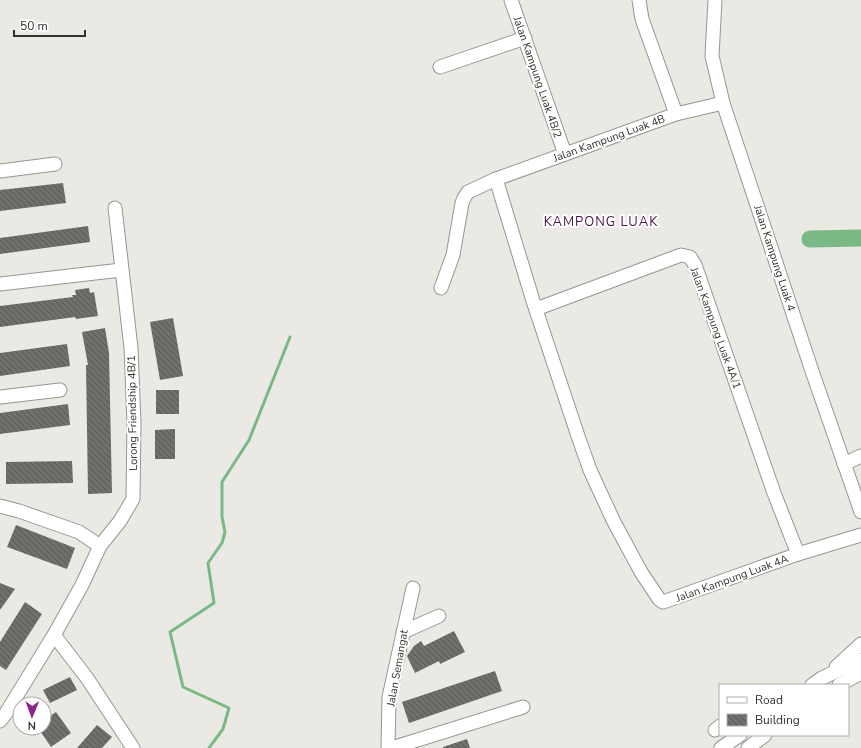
<svg xmlns="http://www.w3.org/2000/svg" width="861" height="748" font-family="'Nunito Sans',sans-serif">
  <defs>
    <pattern id="building-back-hatch" width="6" height="6" patternUnits="userSpaceOnUse"><rect width="6" height="6" fill="#716f6b"/><path d="M-1 5l2 2M0 0l6 6M5-1l2 2" fill="none" stroke="#585754"/></pattern>
  </defs>
  <rect width="100%" height="100%" fill="#eae9e4"/>
  <g fill="none" stroke-linecap="round" stroke-linejoin="round">
    <polyline stroke="#7ab986" stroke-width="3" points="209,748 223,729 229,708 183,687 170,632 214,603 208,563 222,543 225,532 222,517 222,482 249,440 290,337"/>
    <polyline stroke="#7ab986" stroke-width="17" points="810,239 861,238"/>
  </g>
  <g fill="url(#building-back-hatch)">
    <polygon points="63,183 66,203 0,211 0,190"/>
    <polygon points="88,226 90,242 0,254 0,238"/>
    <polygon points="89,288 90,293 94,292 98,316 76,319 75,317 0,327 0,306 73,297 72,295 76,295 75,290"/>
    <polygon points="173,318 183,376 160,380 150,322"/>
    <polygon points="105,328 109,353 112,493 88,494 86,365 88,365 82,332"/>
    <polygon points="67,344 70,366 0,376 0,353"/>
    <rect x="156" y="390" width="23" height="24"/>
    <polygon points="68,404 70,425 0,434 0,413"/>
    <polygon points="175,429 175,459 155,459 155,430"/>
    <polygon points="72,461 73,483 6,484 6,462"/>
    <polygon points="16,525 75,548 67,569 7,547"/>
    <polygon points="0,583 15,589 0,610"/>
    <polygon points="25,602 42,614 6,670 0,666 0,642"/>
    <polygon points="454,631 465,652 440,664 439,661 415,673 407,656 414,646 421,641 424,646"/>
    <polygon points="495,671 502,691 409,723 402,702"/>
    <polygon points="70,677 77,690 50,703 43,690"/>
    <polygon points="56,712 71,733 51,747 38,728 44,728 44,720"/>
    <polygon points="97,725 112,737 102,748 77,748"/>
    <polygon points="467,739 470,748 443,748 443,747"/>
  </g>
  <g fill="none" stroke-linecap="round" stroke-linejoin="round">
    <defs>
      <g id="minor">
        <polyline points="511,0 565,154"/>
        <polyline points="639,0 642,19 676,114"/>
        <polyline points="715,0 712,56 723,103 812,371 861,512"/>
        <polyline points="440,67 525,38"/>
        <polyline points="0,171 55,164"/>
        <polyline points="496,179 534,304 579,439 590,470 613,520 641,572 659,599 663,602 666,601 798,554 861,535"/>
        <polyline points="0,284 121,270"/>
        <polyline points="441,288 453,255 462,203 464,198 468,192 496,179 676,114 723,103"/>
        <polyline points="536,309 681,255 690,257 695,265 774,493 798,554"/>
        <polyline points="0,397 60,390"/>
        <polyline points="844,464 861,456"/>
        <polyline points="0,506 19,511 79,532 100,546"/>
        <polyline points="403,632 439,616"/>
        <polyline points="54,635 87,678 133,748"/>
        <polyline points="836,667 861,644"/>
        <polyline points="812,685 822,678 861,660"/>
        <polyline points="839,685 861,673"/>
        <polyline points="0,721 6,713 54,635 82,585 100,546 120,521 133,499 134,423 131,348 115,208"/>
        <polyline points="715,730 720,726"/>
        <polyline points="388,748 389,697 413,588"/>
        <polyline points="392,748 523,707"/>
        <polyline points="721,748 740,735"/>
        <polyline points="748,748 765,735"/>
      </g>
    </defs>
    <use href="#minor" stroke="#969691" stroke-width="15"/>
    <use href="#minor" stroke="#fff" stroke-width="13"/>
  </g>
  <g text-anchor="middle" stroke-width="4" stroke-linejoin="round" paint-order="stroke">
    <g font-size="11" fill="#31312f" stroke="#fff">
      <text transform="translate(538 77) rotate(71)" y="4">Jalan Kampung Luak 4B/2</text>
      <text transform="translate(609 138) rotate(-20)" y="4">Jalan Kampung Luak 4B</text>
      <text transform="translate(775 258) rotate(72)" y="4">Jalan Kampung Luak 4</text>
      <text transform="translate(716 328) rotate(70)" y="4">Jalan Kampung Luak 4A/1</text>
      <text transform="translate(132 413) rotate(-91)" y="4">Lorong Friendship 4B/1</text>
      <text transform="translate(732 578) rotate(-20)" y="4">Jalan Kampung Luak 4A</text>
      <text transform="translate(397 668) rotate(-80)" y="4">Jalan Semangat</text>
    </g>
    <g font-size="13" letter-spacing="1" fill="#451343" stroke="#fff">
      <text x="601" y="226">KAMPONG LUAK</text>
    </g>
  </g>
  <rect x="719" y="684" width="130" height="52" fill="#ffffff" stroke="#adadac"/>
  <rect x="727" y="697" width="20" height="6" fill="#ffffff" stroke="#adadac"/>
  <text x="755" y="704" font-size="12" fill="#31312f">Road</text>
  <rect x="727" y="714" width="20" height="12" fill="url(#building-back-hatch)" stroke="#adadac"/>
  <text x="755" y="724" font-size="12" fill="#31312f">Building</text>
  <g transform="translate(32 716) rotate(181)"><circle r="19" fill="#ffffff" stroke="#adadac"/>
  <path d="M0-3L7 15L0 10L-7 15Z" fill="#8e258a"/>
  <text y="-6" font-size="11" font-weight="bold" text-anchor="middle" fill="#31312f">N</text>
  </g>
  <path d="M14 30v6h71v-6" fill="none" stroke="#31312f" stroke-width="2"/>
  <text x="20" y="30" font-size="12" fill="#31312f" stroke="#ffffff" stroke-width="3" paint-order="stroke">50 m</text>
</svg>
